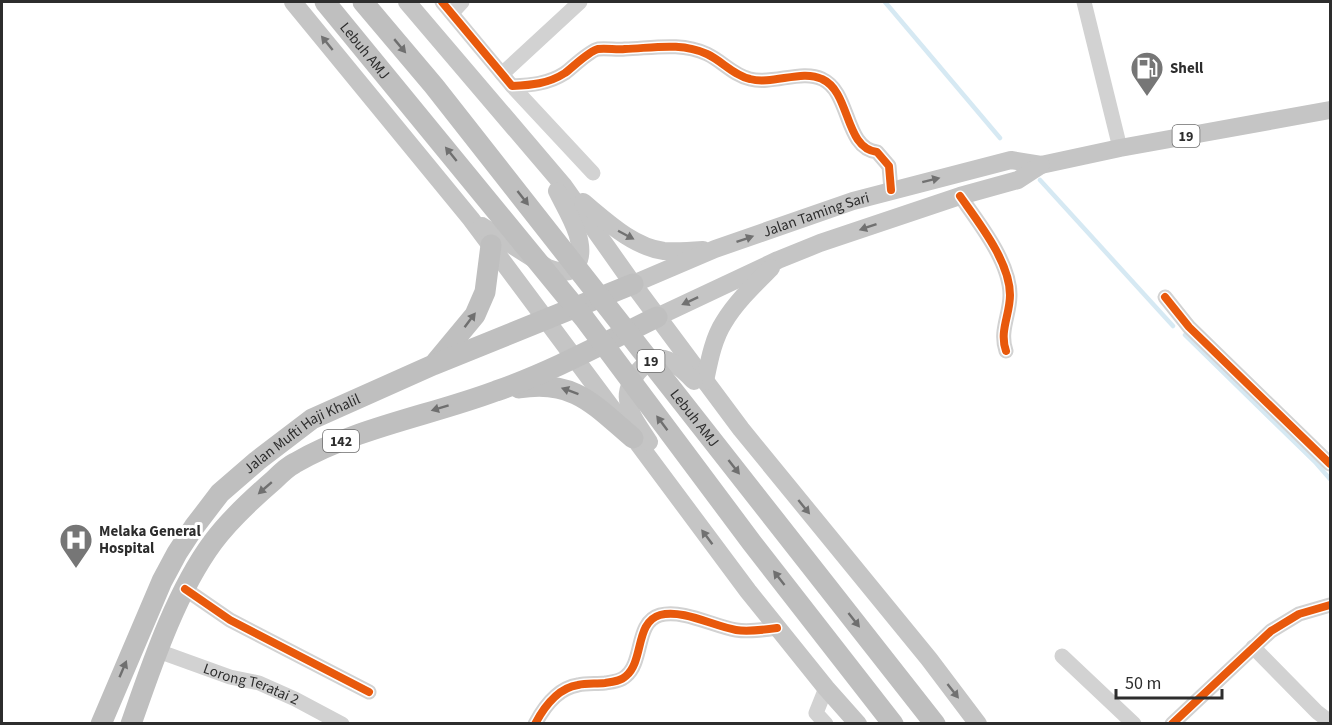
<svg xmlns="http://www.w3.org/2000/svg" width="1332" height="725" font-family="'Source Sans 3',sans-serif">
  <rect width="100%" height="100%" fill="#fff"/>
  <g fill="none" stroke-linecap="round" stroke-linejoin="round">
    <g stroke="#d6e9f3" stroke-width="4.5">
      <polyline points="885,2 1000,138"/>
      <polyline points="1040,180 1173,326"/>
      <polyline points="1185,335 1316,463 1330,479"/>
    </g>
    <g stroke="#d2d2d2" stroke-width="15">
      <path d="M 442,2 L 512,86 C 531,85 548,84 565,73 C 573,67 589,51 598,49 C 607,48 617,50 625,49 C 653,48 681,42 707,54 C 722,61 733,75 750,79 C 773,85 802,69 822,79 C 851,92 844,148 877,152 L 889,166 L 891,190"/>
      <polyline points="1084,2 1120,148"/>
      <polyline points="452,13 462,2"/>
      <polyline points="502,74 580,2"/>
      <polyline points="512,86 593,173"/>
      <path d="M 960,196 C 979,223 1010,262 1010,295 C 1010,315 999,331 1006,351"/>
      <polyline points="1165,297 1189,327 1330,464"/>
      <polyline points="185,589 230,620 369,692"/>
      <polyline points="1253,647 1317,712 1330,722"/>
      <path id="s1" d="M 158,651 L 230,677 L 259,683 L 295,699 L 342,724"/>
      <polyline points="1062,656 1134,724"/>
      <polyline points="826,688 816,713 826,724"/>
      <path d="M 535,724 C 544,707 558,688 578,685 C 586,683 596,684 605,683 C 612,682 621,681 626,676 C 644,661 635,622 660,615 C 683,609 713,626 736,630 C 749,632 763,630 777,628"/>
      <polyline points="1172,724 1271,631 1299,614 1330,605"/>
    </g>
    <g stroke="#c5c5c5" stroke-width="18">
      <polyline points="293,2 471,219 748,591 826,688 858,724"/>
      <polyline points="407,2 563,185 633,284 741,429 929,659 978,724"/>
      <path d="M 583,202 C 606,221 633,247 664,251 C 677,252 690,251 703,250"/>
      <path d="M 482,226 L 548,268 C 559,272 570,276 577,264 C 589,244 566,210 557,191"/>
      <path id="s2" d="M 633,284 L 715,249 L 853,201 L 1011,160 L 1041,165 L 1120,148 L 1330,110"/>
      <polyline points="657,317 778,260 820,243 960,196 1018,180 1041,165"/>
      <path d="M 705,381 C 709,362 713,339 724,322 C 736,302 754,285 771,268"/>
      <path d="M 649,442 C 641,429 629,415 628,400 C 625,383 645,356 664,359 C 676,362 686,373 694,381"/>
    </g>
    <g stroke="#bfbfbf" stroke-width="21">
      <polyline points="436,362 475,315 485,292 491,245"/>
      <path d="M 519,388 C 574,379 594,405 633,438"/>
      <path id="s3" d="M 101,724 L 162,581 L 177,553 L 194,527 L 220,493 L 257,461 L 312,419 L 433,365 L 633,284"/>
      <path d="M 131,724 C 152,664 176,592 213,542 C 230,519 252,499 274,480 C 280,474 287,467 295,463 C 358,427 429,416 496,391 C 551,372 604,343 657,317"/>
    </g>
    <g stroke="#bfbfbf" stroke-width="21">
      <path id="s4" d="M 325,2 L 584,318 L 752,543 L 893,724"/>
      <path id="s5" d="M 363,2 L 434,86 L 935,724"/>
    </g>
    <defs>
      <g id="cycleway">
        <path d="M 442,2 L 512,86 C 531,85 548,84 565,73 C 573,67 589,51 598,49 C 607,48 617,50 625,49 C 653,48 681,42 707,54 C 722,61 733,75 750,79 C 773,85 802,69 822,79 C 851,92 844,148 877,152 L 889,166 L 891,190"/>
        <path d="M 960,196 C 979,223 1010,262 1010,295 C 1010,315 999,331 1006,351"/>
        <polyline points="1165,297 1189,327 1330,464"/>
        <polyline points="185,589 230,620 369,692"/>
        <path d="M 535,724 C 544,707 558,688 578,685 C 586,683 596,684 605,683 C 612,682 621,681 626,676 C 644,661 635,622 660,615 C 683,609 713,626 736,630 C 749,632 763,630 777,628"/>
        <polyline points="1172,724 1271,631 1299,614 1330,605"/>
      </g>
    </defs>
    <use href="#cycleway" stroke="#fff" stroke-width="11"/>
    <use href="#cycleway" stroke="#e8590c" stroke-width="8"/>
  </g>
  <defs><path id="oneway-solid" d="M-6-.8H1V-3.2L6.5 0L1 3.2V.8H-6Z" transform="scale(1.5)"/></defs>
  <g fill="#717171">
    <use href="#oneway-solid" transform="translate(327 43) rotate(-129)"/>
    <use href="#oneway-solid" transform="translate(931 180) rotate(-14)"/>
    <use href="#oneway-solid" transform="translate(868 227) rotate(161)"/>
    <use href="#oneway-solid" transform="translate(626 235) rotate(28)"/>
    <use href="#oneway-solid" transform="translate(745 239) rotate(-19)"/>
    <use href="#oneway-solid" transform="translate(690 301) rotate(155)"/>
    <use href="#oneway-solid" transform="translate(804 507) rotate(51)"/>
    <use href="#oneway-solid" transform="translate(707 537) rotate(-127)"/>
    <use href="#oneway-solid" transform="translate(953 691) rotate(52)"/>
  </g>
  <g fill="#6f6f6f">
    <use href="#oneway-solid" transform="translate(400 46) rotate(50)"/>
    <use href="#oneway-solid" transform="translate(451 154) rotate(-129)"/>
    <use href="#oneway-solid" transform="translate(523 198) rotate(52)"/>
    <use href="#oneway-solid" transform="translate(470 320) rotate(-53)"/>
    <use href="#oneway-solid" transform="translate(570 391) rotate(-160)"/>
    <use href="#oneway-solid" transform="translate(440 408) rotate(163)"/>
    <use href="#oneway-solid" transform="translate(662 423) rotate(-127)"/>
    <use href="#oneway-solid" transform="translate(734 467) rotate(52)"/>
    <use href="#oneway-solid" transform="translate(265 488) rotate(139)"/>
    <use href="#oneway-solid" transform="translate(779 578) rotate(-128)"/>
    <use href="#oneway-solid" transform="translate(854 620) rotate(52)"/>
    <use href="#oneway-solid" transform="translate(123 669) rotate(-67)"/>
  </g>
  <defs>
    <symbol id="fuel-pin" viewBox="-11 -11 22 30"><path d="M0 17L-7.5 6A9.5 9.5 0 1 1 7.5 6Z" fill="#767676" stroke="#fff"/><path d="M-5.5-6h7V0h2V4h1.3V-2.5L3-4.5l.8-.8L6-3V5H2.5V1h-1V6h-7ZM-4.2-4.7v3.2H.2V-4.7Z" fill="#fff"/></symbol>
    <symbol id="hospital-pin" viewBox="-11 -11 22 30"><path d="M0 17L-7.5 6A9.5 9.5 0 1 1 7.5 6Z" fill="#767676" stroke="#fff"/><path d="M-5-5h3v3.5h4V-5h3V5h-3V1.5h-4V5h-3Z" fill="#fff"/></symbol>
  </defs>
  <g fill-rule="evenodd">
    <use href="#fuel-pin" x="1128" y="49" width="38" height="52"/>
    <use href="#hospital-pin" x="57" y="521" width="38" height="52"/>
  </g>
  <g text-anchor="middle" stroke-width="6" stroke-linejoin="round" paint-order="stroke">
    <g fill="#fff" stroke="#6c6c6c" stroke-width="1.5">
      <rect x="1172.5" y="125" width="27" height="22" rx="4.5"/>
      <rect x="637.5" y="350" width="27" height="22" rx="4.5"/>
      <rect x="323" y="430" width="36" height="22" rx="4.5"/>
    </g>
    <g font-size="14" font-weight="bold" fill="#2d2d2d">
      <text x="1186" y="141">19</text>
      <text x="651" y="366">19</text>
      <text x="341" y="446">142</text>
    </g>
    <g font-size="15" fill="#2d2d2d" stroke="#fff">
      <text dy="5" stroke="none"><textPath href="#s4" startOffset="63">Lebuh AMJ</textPath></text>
      <text dy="5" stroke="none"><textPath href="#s2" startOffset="196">Jalan Taming Sari</textPath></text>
      <text dy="5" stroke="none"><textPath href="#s5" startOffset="532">Lebuh AMJ</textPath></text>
      <text dy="5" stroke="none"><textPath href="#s3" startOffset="363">Jalan Mufti Haji Khalil</textPath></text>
      <text dy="5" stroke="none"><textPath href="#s1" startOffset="99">Lorong Teratai 2</textPath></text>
    </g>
    <g font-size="15" font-weight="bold" fill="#2d2d2d" stroke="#fff" text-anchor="start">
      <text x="1170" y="73">Shell</text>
      <text x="99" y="536">Melaka General<tspan x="99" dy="17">Hospital</tspan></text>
    </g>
  </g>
  <rect width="1332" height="725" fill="none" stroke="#2d2d2d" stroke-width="6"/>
  <path d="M1116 689v9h106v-9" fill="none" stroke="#2d2d2d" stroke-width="3"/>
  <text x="1125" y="689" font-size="18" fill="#2d2d2d" stroke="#ffffff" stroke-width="4.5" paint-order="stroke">50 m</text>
</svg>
